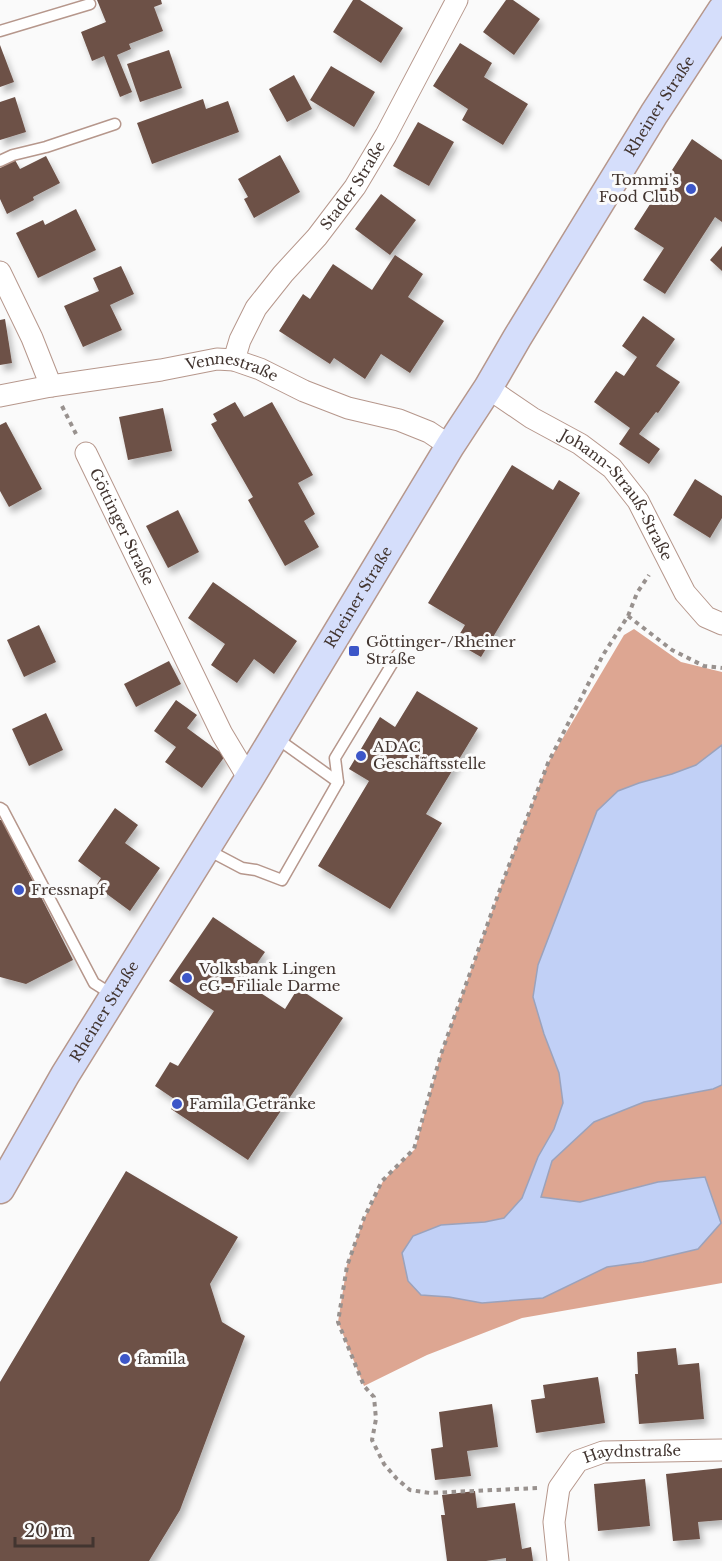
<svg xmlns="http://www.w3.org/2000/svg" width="722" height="1561" font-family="'Libre Baskerville',serif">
  <defs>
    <filter id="shadow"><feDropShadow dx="3.5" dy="6" stdDeviation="3" flood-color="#0004"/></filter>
  </defs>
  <rect width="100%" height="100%" fill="#fafafa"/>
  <polygon fill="#dda692" points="634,629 681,662 722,672 722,745 696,765 672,774 639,783 597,811 576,868 544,1034 559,1073 563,1103 554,1129 538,1158 522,1198 504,1218 485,1222 421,1295 449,1297 543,1298 607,1267 643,1262 658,1182 580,1202 541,1197 552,1161 594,1122 644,1102 713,1089 722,1085 722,1283 522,1318 427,1355 364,1386 338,1322 347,1265 364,1219 383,1181 415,1149 441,1054 503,881 548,763 624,635"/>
  <polygon fill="#c1d0f6" stroke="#9ba2bb" stroke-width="1.5" points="722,745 722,1085 713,1089 644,1102 594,1122 552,1161 541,1197 580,1202 658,1182 705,1177 721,1223 698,1249 643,1262 607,1267 543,1298 482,1303 449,1297 421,1295 408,1281 402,1253 413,1236 441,1225 485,1222 504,1218 522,1198 538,1157 554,1129 563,1103 559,1073 544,1034 533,997 538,965 597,811 618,791 639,783 672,774 696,765"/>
  <g fill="#6d5147" filter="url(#shadow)">
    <polygon points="97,0 161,0 162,4 154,7 163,31 129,44 131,49 117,55 132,92 120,97 104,56 92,61 81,32 106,22"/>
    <polygon points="353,0 360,0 403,28 381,63 333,32"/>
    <polygon points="506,0 513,0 540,19 514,55 483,32"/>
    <polygon points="460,43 492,63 484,77 528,104 503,145 462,120 468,109 433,86"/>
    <polygon points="0,45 14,82 0,87"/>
    <polygon points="169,50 182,88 140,102 127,64"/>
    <polygon points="331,66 375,92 354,127 310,100"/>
    <polygon points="294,75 312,109 287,122 269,89"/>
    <polygon points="15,97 26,132 0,140 0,102"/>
    <polygon points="203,99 206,109 228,101 239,132 152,164 137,123"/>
    <polygon points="418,122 454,142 429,186 393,166"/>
    <polygon points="692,139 722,160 722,222 715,217 665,294 643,280 664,248 634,229"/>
    <polygon points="280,155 300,192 254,218 244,199 248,197 238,179"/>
    <polygon points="46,156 60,183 33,197 34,200 7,214 0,199 0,168 15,160 20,169"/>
    <polygon points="381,194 416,220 390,255 355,229"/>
    <polygon points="76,209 96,250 38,278 16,233 43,220 45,225"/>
    <polygon points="722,246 722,271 710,260"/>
    <polygon points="395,255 423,274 408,297 444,321 410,373 381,354 365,379 334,358 330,364 279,331 303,294 310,299 333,264 372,290"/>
    <polygon points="121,266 134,294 110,305 122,330 83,347 64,306 99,291 93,278"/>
    <polygon points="643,316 675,339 656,366 680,382 658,413 656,412 639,434 660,449 649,464 619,444 630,428 594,402 616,371 624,376 637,357 622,346"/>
    <polygon points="5,319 12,363 0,365 0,320"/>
    <polygon points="235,402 244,417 272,402 313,475 298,483 315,514 304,521 319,547 285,566 248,500 253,497 211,424 217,421 213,414"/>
    <polygon points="163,408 172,451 128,460 119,417"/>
    <polygon points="6,422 42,489 9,507 0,491 0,425"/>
    <polygon points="512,465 553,490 559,480 580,493 481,657 455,642 465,625 428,603"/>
    <polygon points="695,479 722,496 722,518 710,538 673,515"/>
    <polygon points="178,510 199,552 168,568 146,526"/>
    <polygon points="213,582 297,641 274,674 254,659 237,683 211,665 225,644 188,618"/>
    <polygon points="39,625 56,662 24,677 7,640"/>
    <polygon points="169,661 181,684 136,707 124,684"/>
    <polygon points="417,691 478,728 426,814 442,823 390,909 318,866 369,781 349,769 380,717 395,727"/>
    <polygon points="176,700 197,715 187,728 225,756 202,788 165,762 176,747 154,731"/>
    <polygon points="46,713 63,750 29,766 12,729"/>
    <polygon points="115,808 138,825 125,843 160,868 130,911 96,886 101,878 78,861"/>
    <polygon points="0,820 2,820 73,960 26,984 0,977"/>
    <polygon points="213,917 265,952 244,982 285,1009 298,988 343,1018 248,1160 171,1109 177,1101 155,1086 170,1062 178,1066 214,1011 169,981"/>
    <polygon points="126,1171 238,1237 210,1284 222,1322 245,1336 180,1510 149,1561 0,1561 0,1382"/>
    <polygon points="676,1348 678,1365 699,1363 704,1419 639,1424 635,1374 638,1374 637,1352"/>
    <polygon points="598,1377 605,1423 536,1433 531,1400 545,1398 543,1385"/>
    <polygon points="492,1404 498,1447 467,1451 471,1476 435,1480 431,1449 443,1447 439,1412"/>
    <polygon points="722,1468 722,1520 698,1522 700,1539 673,1541 666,1474"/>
    <polygon points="645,1479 650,1526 598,1531 594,1484"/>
    <polygon points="475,1491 477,1508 515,1503 522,1549 531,1547 533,1561 506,1561 506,1558 486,1561 447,1561 441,1515 445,1515 442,1495"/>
  </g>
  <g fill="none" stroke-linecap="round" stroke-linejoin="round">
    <defs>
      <g id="lane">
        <polyline points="0,31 90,4"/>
        <polyline points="0,161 13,155 46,147 115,124"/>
        <polyline points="275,737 338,782"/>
        <polyline points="0,808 3,810 94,983 113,995"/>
        <polyline points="206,849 242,868 256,870 282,880 338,782 335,758 398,654"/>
      </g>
      <g id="street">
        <polyline points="0,272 32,338 51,386"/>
        <path id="s1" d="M 234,360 L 240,340 L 256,308 L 283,274 L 317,237 L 355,187 L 386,135 L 457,0"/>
        <path id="s2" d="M 488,388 L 532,418 L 580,444 L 612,468 L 638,501 L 685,593 L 706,617 L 722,624"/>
        <path id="s3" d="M 0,396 L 51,386 L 161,370 L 217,359 L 234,360 L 260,369 L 304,391 L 348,408 L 399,420 L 429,432 L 450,446"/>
        <path id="s4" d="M 86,453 L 222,734 L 249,779"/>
        <path id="s5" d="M 558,1561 L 554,1522 L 559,1488 L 578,1461 L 603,1452 L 722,1450"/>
      </g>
      <g id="secondary">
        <path id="s6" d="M 0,1189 L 65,1075 L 249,779 L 450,446 L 488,388 L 517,338 L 654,114 L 722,10"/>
      </g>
    </defs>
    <use href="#lane" stroke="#b6978c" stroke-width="13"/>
    <use href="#street" stroke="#b6978c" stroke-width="23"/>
    <use href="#secondary" stroke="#b6978c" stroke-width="31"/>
    <g stroke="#98918e" stroke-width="4" stroke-dasharray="4.5 4.5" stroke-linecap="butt">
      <polyline points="62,406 76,434"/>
      <polyline points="628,616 672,650 704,666 722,668"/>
      <polyline points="537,1488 430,1493 410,1490 397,1479 384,1464 372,1440 376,1419 374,1397 364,1386 338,1322 347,1266 364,1218 382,1181 414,1149 441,1054 503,881 548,763 603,655 628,616 637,593 649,575"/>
    </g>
    <use href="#lane" stroke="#fff" stroke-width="10"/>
    <use href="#street" stroke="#fff" stroke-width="21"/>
    <use href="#secondary" stroke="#d5defb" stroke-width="28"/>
  </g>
  <g fill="#3c56c8" stroke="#fafafa" stroke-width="2">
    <circle cx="691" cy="189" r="6"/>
    <rect x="348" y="645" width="12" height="12" rx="3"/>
    <circle cx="361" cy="756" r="6"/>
    <circle cx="19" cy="890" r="6"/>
    <circle cx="187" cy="978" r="6"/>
    <circle cx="177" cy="1104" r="6"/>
    <circle cx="125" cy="1359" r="6"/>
  </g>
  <g text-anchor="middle" stroke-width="6" stroke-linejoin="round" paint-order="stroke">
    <g font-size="15" fill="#423530" stroke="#fafafa">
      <text dy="5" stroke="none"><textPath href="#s6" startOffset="1268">Rheiner Straße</textPath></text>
      <text dy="5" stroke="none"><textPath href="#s1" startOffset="213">Stader Straße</textPath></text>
      <text dy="5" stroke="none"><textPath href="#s3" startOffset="236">Vennestraße</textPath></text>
      <text dy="5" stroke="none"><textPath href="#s2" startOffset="171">Johann-Strauß-Straße</textPath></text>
      <text dy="5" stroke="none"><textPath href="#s4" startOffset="82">Göttinger Straße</textPath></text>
      <text dy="5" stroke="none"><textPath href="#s6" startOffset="692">Rheiner Straße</textPath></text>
      <text dy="5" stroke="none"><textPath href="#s6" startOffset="206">Rheiner Straße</textPath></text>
      <text dy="5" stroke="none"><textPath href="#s5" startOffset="162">Haydnstraße</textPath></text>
    </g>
    <g font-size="15" fill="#423530" stroke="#fafafa" text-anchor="start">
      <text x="679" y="185" text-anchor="end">Tommi's<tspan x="679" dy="17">Food Club</tspan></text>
      <text x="366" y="647">Göttinger-/Rheiner<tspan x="366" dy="17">Straße</tspan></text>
      <text x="373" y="752">ADAC<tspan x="373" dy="17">Geschäftsstelle</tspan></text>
      <text x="31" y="895">Fressnapf</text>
      <text x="199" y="974">Volksbank Lingen<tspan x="199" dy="17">eG - Filiale Darme</tspan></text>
      <text x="189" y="1109">Famila Getränke</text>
      <text x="137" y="1364">famila</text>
    </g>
  </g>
  <path d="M15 1537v9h78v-9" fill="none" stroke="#423530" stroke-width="3"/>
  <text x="24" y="1537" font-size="18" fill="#423530" stroke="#fafafa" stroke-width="4.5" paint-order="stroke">20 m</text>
</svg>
